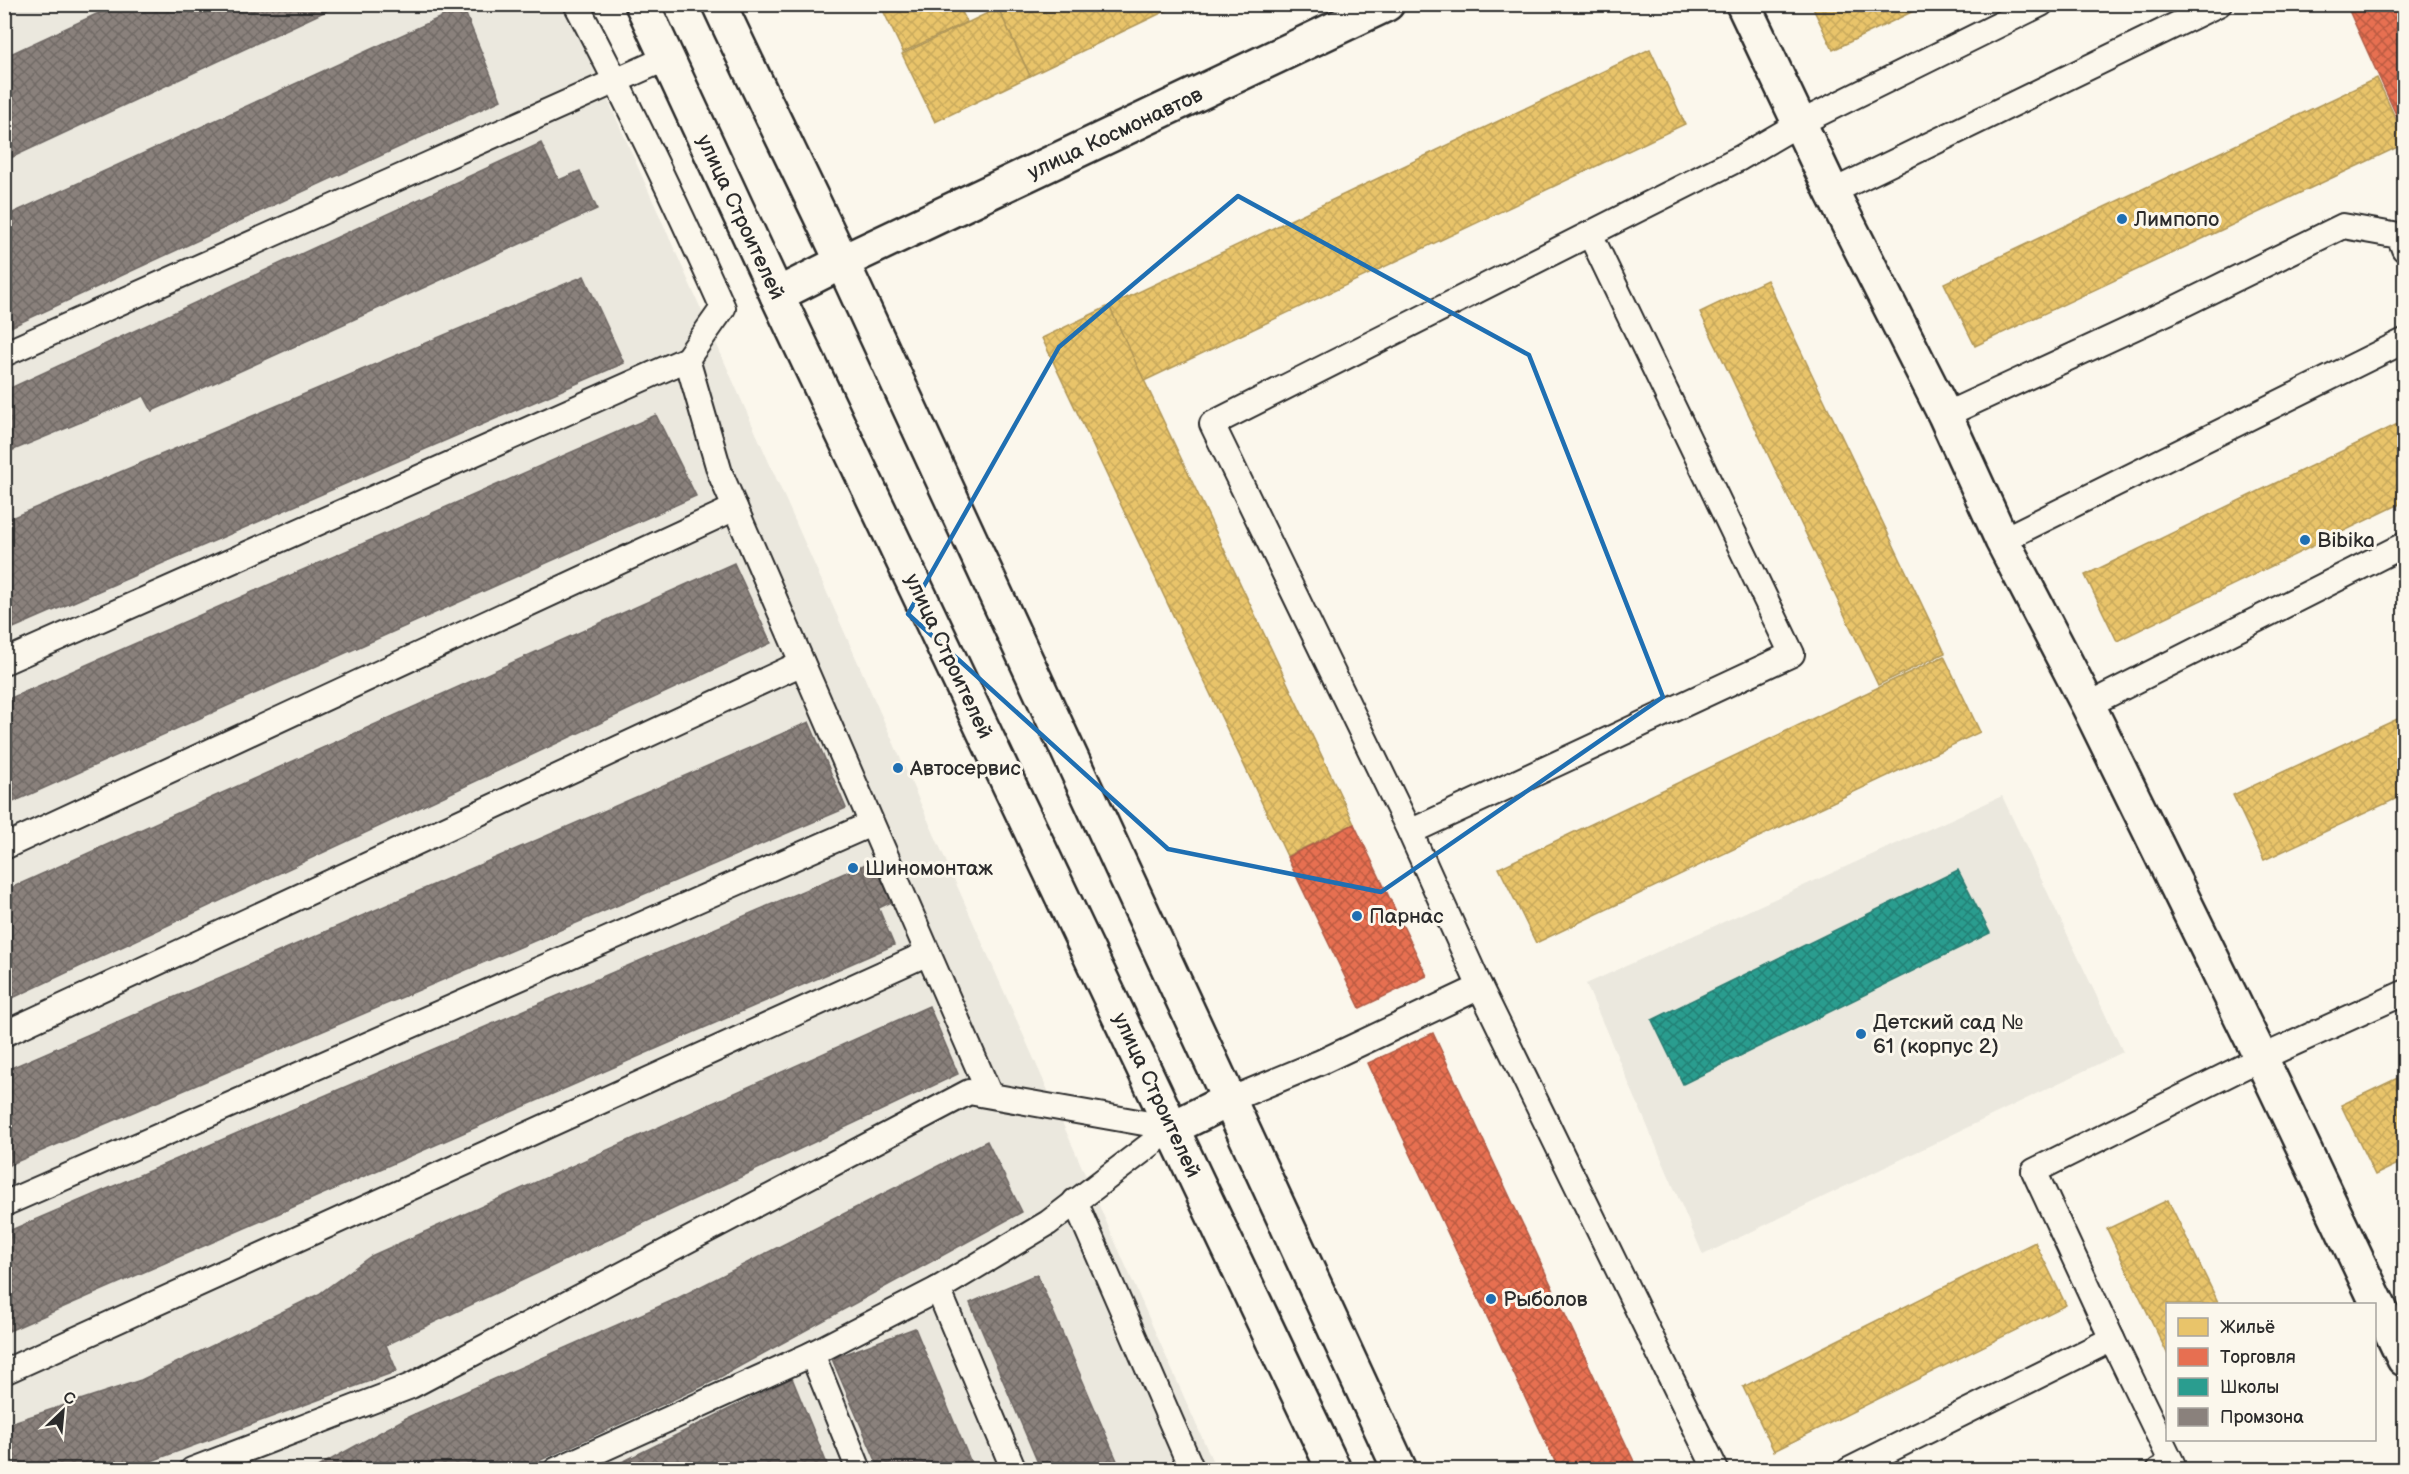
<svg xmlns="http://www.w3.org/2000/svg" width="2409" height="1474" font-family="'Balsamiq Sans',sans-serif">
  <defs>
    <pattern id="homes-cross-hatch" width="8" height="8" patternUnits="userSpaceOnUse" patternTransform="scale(1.5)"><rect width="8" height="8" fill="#e9c46a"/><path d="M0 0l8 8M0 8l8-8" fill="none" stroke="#c8a95c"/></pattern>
    <pattern id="shops-cross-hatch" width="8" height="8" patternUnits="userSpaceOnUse" patternTransform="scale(1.5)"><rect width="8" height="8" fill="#e76f51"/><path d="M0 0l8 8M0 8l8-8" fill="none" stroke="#bb5b43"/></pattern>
    <pattern id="schools-cross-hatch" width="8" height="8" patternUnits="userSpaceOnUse" patternTransform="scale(1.5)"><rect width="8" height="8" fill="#2a9d8f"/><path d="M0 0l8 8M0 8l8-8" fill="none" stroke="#248075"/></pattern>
    <pattern id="industry-cross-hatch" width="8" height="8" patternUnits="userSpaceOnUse" patternTransform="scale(1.5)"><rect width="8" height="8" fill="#8a817c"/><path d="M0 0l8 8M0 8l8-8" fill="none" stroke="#716a66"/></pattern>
  </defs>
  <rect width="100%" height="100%" fill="#fbf7ec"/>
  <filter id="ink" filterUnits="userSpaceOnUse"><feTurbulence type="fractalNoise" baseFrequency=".0167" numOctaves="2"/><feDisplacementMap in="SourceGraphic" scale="12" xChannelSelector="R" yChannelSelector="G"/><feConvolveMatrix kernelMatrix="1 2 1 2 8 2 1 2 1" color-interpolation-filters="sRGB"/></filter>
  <g filter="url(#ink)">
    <g fill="#ebe8de">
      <polygon points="5,5 566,5 1216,1469 5,1470"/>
      <polygon points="2002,796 2123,1052 1703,1255 1586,984"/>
    </g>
    <g fill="url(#homes-cross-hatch)" stroke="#b09657" stroke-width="1.5">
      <polygon points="880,4 958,4 967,22 903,52"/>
      <polygon points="1005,4 1180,4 1030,76 998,8"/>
      <polygon points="1811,4 1928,4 1833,50"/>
      <polygon points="998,8 1030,76 935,122 902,54"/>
      <polygon points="1650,49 1685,124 1144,381 1109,306"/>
      <polygon points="2377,78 2404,137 2404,144 1975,346 1944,283"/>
      <polygon points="1767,280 1945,653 1878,685 1700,312"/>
      <polygon points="1109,306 1354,824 1287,856 1042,338"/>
      <polygon points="2404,421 2404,502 2117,641 2085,575"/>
      <polygon points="1944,656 1980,732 1536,943 1499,868"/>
      <polygon points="2404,716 2404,795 2264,860 2233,795"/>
      <polygon points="2404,1075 2404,1161 2375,1175 2341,1105"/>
      <polygon points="2168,1200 2219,1304 2168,1304 2168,1355 2107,1229"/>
      <polygon points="2035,1242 2066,1305 1774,1451 1743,1387"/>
    </g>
    <g fill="url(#shops-cross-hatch)" stroke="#af5b46" stroke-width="1.5">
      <polygon points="2346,4 2404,4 2404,132"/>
      <polygon points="1354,824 1427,976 1360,1008 1287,857"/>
      <polygon points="1433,1033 1638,1470 1559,1470 1368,1063"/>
    </g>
    <polygon fill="url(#schools-cross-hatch)" stroke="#2a7b71" stroke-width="1.5" points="1958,870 1990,933 1683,1084 1652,1020"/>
    <g fill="url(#industry-cross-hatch)" stroke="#6e6764" stroke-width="1.5">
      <polygon points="118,4 341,4 4,161 4,57"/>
      <polygon points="463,7 501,100 4,330 4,217"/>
      <polygon points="541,143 559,180 580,171 597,209 152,411 144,396 4,454 4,391"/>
      <polygon points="584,276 624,363 4,632 4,521"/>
      <polygon points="656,415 696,496 4,806 4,701"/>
      <polygon points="734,563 771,643 4,1002 4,891"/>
      <polygon points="809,722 846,808 4,1167 4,1071"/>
      <polygon points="880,857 898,899 879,908 861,866"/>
      <polygon points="861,866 894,945 4,1333 4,1233"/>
      <polygon points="929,1006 958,1074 386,1345 397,1371 127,1470 4,1470 4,1425 141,1380 319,1294 371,1256"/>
      <polygon points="987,1141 1022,1212 711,1382 519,1470 312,1470 408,1417 676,1299"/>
      <polygon points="1037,1274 1121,1470 1041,1470 970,1303"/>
      <polygon points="915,1328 974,1470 880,1470 832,1359"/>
      <polygon points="792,1378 827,1464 815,1470 606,1470"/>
    </g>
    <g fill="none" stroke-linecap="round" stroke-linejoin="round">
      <defs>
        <g id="lane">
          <polyline points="1832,192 2219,4"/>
          <polyline points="4,354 667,58"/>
          <polyline points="1945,415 2172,310 2343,226 2399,236 2404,249"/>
          <polyline points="2002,540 2404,341"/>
          <polyline points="4,662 687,359"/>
          <polyline points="2088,705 2404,545"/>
          <polyline points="1410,832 1792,654 1590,234"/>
          <polyline points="4,847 735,508"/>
          <polyline points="928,953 990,1095"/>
          <polyline points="1480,987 1716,1470"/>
          <polyline points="4,1034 802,663"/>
          <polyline points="1227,1101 1321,1062 1480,987 1410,832 1212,424 1740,158 1800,123 2041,4"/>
          <polyline points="1075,1201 1192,1470"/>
          <polyline points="4,1204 871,824"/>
          <polyline points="938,1289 1014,1470"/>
          <polyline points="2112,1339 2172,1463 2159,1470"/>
          <polyline points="812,1354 859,1470"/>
          <path d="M 4,1372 L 928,953 L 720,473 L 687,359 L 723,308 C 677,205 629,104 576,4"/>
          <polyline points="192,1470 411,1386 969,1092 1172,1128"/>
          <polyline points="556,1470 812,1354 938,1289 1048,1223 1172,1128"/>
          <polyline points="1849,1470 2112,1339 2034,1171 2261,1058 2404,993"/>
        </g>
        <g id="street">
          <polyline points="1743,4 1832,192 1945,415 2002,540 2088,705 2261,1058 2404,1359"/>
          <polyline points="842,262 1387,4"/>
        </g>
        <g id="primary">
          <polyline points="642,4 777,295 1334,1470"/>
          <path d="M 719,4 C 760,93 804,180 845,268 C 1031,668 1213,1070 1400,1470"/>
          <polyline points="777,295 842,262"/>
          <polyline points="1172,1128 1227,1101"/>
        </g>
      </defs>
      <use href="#lane" stroke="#2b2b2b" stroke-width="28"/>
      <use href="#street" stroke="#2b2b2b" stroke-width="38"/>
      <use href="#primary" stroke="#2b2b2b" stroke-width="38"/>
      <use href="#lane" stroke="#fbf7ec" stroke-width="24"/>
      <use href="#street" stroke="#fbf7ec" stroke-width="33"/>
      <use href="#primary" stroke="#fbf7ec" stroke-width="33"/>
    </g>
  </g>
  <path fill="none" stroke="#1f6fb2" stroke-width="4.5" stroke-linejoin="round" d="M 1238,196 L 1529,355 L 1663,697 L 1381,892 L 1168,849 L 908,614 L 1059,347 Z"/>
  <g fill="#1f6fb2" stroke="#fbf7ec" stroke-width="2">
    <circle cx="2122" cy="219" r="6"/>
    <circle cx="2305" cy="540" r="6"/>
    <circle cx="898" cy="768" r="6"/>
    <circle cx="853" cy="868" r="6"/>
    <circle cx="1357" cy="916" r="6"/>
    <circle cx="1861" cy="1034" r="6"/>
    <circle cx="1491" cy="1299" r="6"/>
  </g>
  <g text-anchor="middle" stroke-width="6" stroke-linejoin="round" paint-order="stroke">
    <g font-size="21" fill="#2b2b2b" stroke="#fbf7ec">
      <text transform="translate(1115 133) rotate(-25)" y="7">улица Космонавтов</text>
      <text transform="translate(741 217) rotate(65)" y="7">улица Строителей</text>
      <text transform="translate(949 656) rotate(65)" y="7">улица Строителей</text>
      <text transform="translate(1157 1095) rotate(65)" y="7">улица Строителей</text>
    </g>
    <g font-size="21" fill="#2b2b2b" stroke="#fbf7ec" text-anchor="start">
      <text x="2134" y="226">Лимпопо</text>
      <text x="2317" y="547">Bibika</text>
      <text x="910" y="775">Автосервис</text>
      <text x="865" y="875">Шиномонтаж</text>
      <text x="1369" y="923">Парнас</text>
      <text x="1873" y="1029">Детский сад №<tspan x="1873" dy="24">61 (корпус 2)</tspan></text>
      <text x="1503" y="1306">Рыболов</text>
    </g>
  </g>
  <rect width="2409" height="1474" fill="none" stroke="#fbf7ec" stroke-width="24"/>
  <rect x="12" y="12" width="2385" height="1450" fill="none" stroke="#2b2b2b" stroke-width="2" filter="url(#ink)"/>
  <rect x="2166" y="1303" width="210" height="138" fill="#fbf7ec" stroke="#a8a59f" stroke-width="1.5"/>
  <rect x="2178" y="1318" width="30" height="18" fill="#e9c46a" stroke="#a8a59f" stroke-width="1.5"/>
  <text x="2220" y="1333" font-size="18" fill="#2b2b2b">Жильё</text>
  <rect x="2178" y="1348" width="30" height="18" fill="#e76f51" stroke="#a8a59f" stroke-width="1.5"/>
  <text x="2220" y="1363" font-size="18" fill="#2b2b2b">Торговля</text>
  <rect x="2178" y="1378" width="30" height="18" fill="#2a9d8f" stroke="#a8a59f" stroke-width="1.5"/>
  <text x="2220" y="1393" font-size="18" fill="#2b2b2b">Школы</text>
  <rect x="2178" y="1408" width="30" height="18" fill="#8a817c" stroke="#a8a59f" stroke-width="1.5"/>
  <text x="2220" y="1423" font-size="18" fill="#2b2b2b">Промзона</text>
  <g transform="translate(63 1411) rotate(26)" stroke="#fbf7ec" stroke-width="4.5" paint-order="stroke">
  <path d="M0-4.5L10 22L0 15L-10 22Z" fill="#2b2b2b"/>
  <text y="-9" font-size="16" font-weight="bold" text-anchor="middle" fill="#2b2b2b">С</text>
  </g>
</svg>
